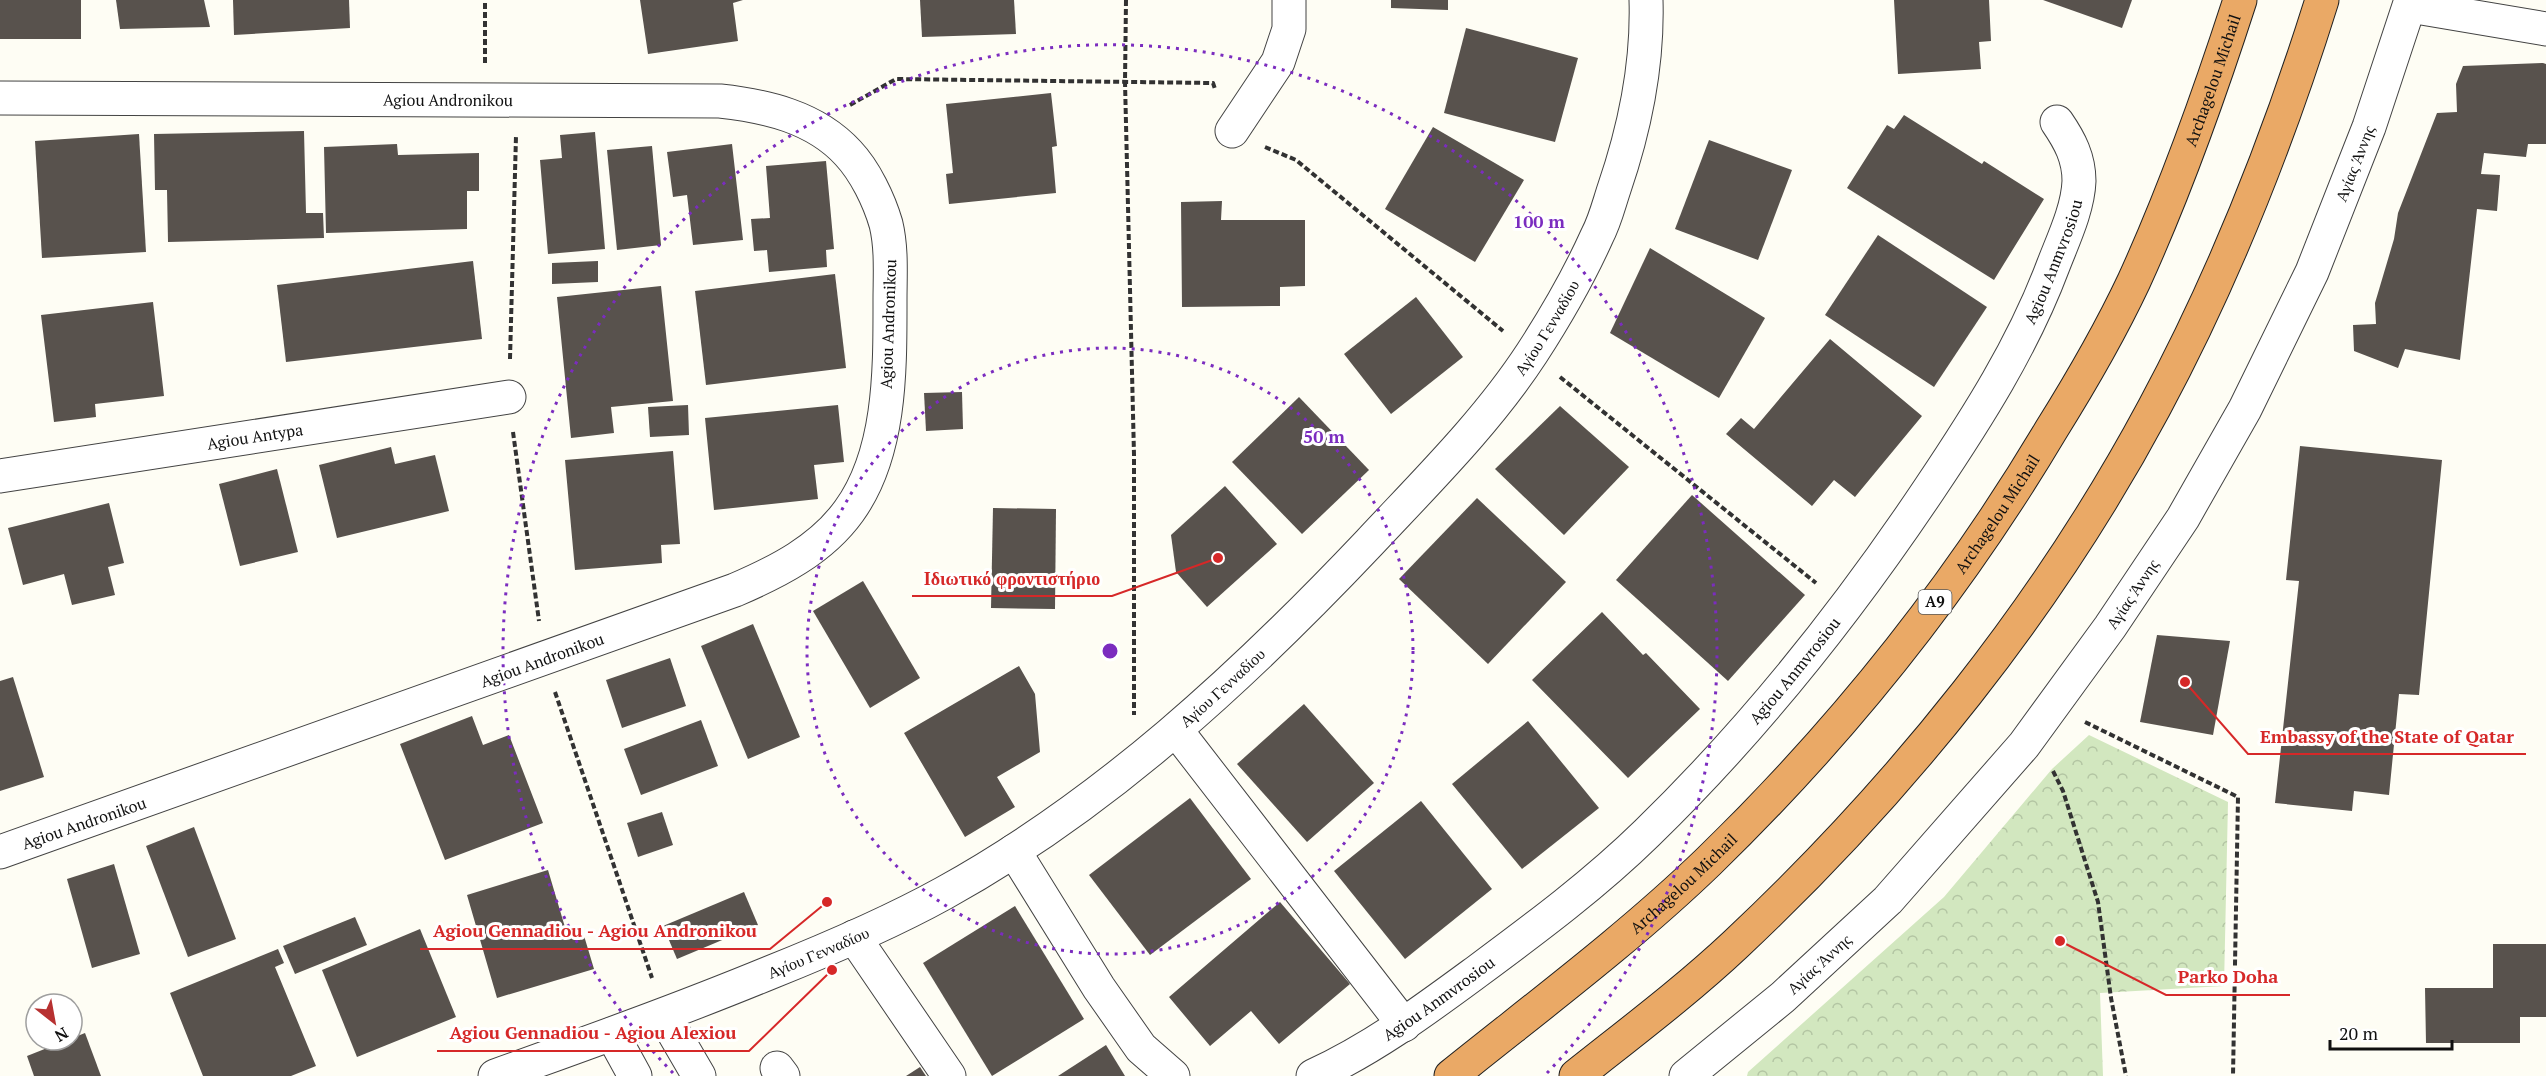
<svg xmlns="http://www.w3.org/2000/svg" width="2546" height="1076" font-family="'PT Serif',serif">
  <defs>
    <pattern id="park-crowns" width="20" height="18" patternUnits="userSpaceOnUse" patternTransform="scale(1.5)"><rect width="20" height="18" fill="#d2e7bf"/><path d="M2 6a3 3 0 1 1 6 0M12 15a3 3 0 1 1 6 0" fill="none" stroke="#b3c5a3"/></pattern>
  </defs>
  <rect width="100%" height="100%" fill="#fefdf4"/>
  <polygon fill="url(#park-crowns)" points="2089,735 2228,802 2224,986 2100,993 2103,1076 1747,1076 1748,1072 1944,897 2052,769"/>
  <g fill="#58524d">
    <rect x="0" y="0" width="81" height="39"/>
    <polygon points="116,0 204,0 210,27 120,29"/>
    <polygon points="233,0 349,0 350,28 234,35"/>
    <polygon points="640,0 743,0 733,3 738,41 648,54"/>
    <polygon points="920,0 1014,0 1016,34 922,37"/>
    <polygon points="1391,0 1448,0 1448,10 1391,8"/>
    <polygon points="1894,0 1989,0 1991,41 1979,42 1981,69 1898,74"/>
    <polygon points="2043,0 2132,0 2122,28"/>
    <polygon points="1466,28 1578,58 1555,142 1444,113"/>
    <polygon points="2543,63 2546,64 2546,144 2528,144 2526,157 2484,153 2481,174 2500,175 2497,211 2477,209 2460,360 2405,349 2398,368 2354,351 2353,325 2376,324 2375,303 2394,239 2398,213 2437,113 2457,112 2456,84 2463,66"/>
    <polygon points="1051,93 1057,146 1052,147 1056,193 949,204 946,174 953,173 946,104"/>
    <polygon points="1904,115 1982,164 1984,161 2044,199 1994,280 1847,188 1887,125 1894,129"/>
    <polygon points="1433,127 1524,180 1475,262 1385,209"/>
    <polygon points="304,131 306,213 323,213 324,238 168,242 167,190 155,190 154,134"/>
    <polygon points="595,132 605,249 548,254 540,160 562,158 560,135"/>
    <polygon points="139,134 146,252 42,258 35,141"/>
    <polygon points="1709,140 1792,170 1758,260 1675,229"/>
    <polygon points="397,144 398,155 479,153 479,191 467,191 467,229 326,233 324,147"/>
    <polygon points="732,144 743,240 693,245 687,195 673,197 667,152"/>
    <polygon points="652,146 661,245 617,250 607,150"/>
    <polygon points="826,161 834,249 826,250 827,267 769,272 767,250 754,251 751,219 770,218 766,166"/>
    <polygon points="1222,201 1221,220 1305,220 1305,286 1280,287 1280,306 1182,307 1181,202"/>
    <polygon points="1878,235 1987,307 1934,387 1825,315"/>
    <polygon points="1650,248 1765,318 1719,398 1610,333"/>
    <polygon points="473,261 482,339 286,362 277,285"/>
    <polygon points="598,261 598,282 552,284 552,263"/>
    <polygon points="835,274 846,368 706,385 695,291"/>
    <polygon points="661,286 673,401 611,407 614,433 571,438 557,297"/>
    <polygon points="1416,297 1463,357 1391,414 1344,354"/>
    <polygon points="153,302 164,396 95,404 96,417 54,422 41,315"/>
    <polygon points="1830,339 1922,416 1855,497 1834,480 1812,506 1726,434 1741,418 1754,429"/>
    <polygon points="962,392 963,429 926,431 924,393"/>
    <polygon points="1299,397 1369,470 1302,534 1232,462"/>
    <polygon points="688,405 689,435 650,437 648,407"/>
    <polygon points="838,405 844,462 814,465 818,499 714,510 705,418"/>
    <polygon points="1560,406 1629,467 1564,535 1495,469"/>
    <polygon points="2300,446 2442,460 2419,695 2399,694 2389,795 2354,791 2352,811 2275,803 2299,581 2286,580"/>
    <polygon points="391,447 395,464 435,455 449,511 337,538 319,465"/>
    <polygon points="673,451 680,544 661,545 662,563 575,570 565,460"/>
    <polygon points="277,469 298,552 240,566 219,484"/>
    <polygon points="1225,486 1277,544 1207,607 1176,572 1171,535"/>
    <polygon points="1692,495 1805,595 1728,681 1616,580"/>
    <polygon points="1477,498 1566,582 1488,664 1399,579"/>
    <polygon points="109,503 124,563 108,567 115,595 72,605 64,574 23,585 8,528"/>
    <polygon points="993,508 1056,509 1055,609 991,608"/>
    <polygon points="863,581 920,678 870,708 813,611"/>
    <polygon points="1602,612 1643,655 1646,653 1700,709 1628,778 1532,680"/>
    <polygon points="753,624 800,737 748,759 701,646"/>
    <polygon points="2157,635 2230,641 2213,735 2140,722"/>
    <polygon points="670,658 686,706 622,728 606,680"/>
    <polygon points="1019,666 1035,694 1040,752 997,777 1015,807 965,837 904,733"/>
    <polygon points="13,677 44,777 0,791 0,681"/>
    <polygon points="1304,704 1374,783 1307,842 1237,764"/>
    <polygon points="472,716 483,745 509,735 543,823 445,860 400,744"/>
    <polygon points="701,720 718,766 641,795 624,749"/>
    <polygon points="1528,721 1599,808 1522,869 1452,784"/>
    <polygon points="1190,798 1251,879 1150,955 1089,875"/>
    <polygon points="1421,801 1492,889 1405,959 1334,871"/>
    <polygon points="662,812 673,845 638,857 627,823"/>
    <polygon points="194,827 236,939 188,957 146,846"/>
    <polygon points="114,864 140,954 92,968 67,879"/>
    <polygon points="548,870 567,934 582,929 594,969 497,998 467,895"/>
    <polygon points="744,892 758,925 677,959 663,926"/>
    <polygon points="1280,902 1350,984 1279,1044 1251,1011 1210,1046 1169,997"/>
    <polygon points="1015,906 1084,1019 992,1076 923,963"/>
    <polygon points="355,917 367,945 295,974 283,946"/>
    <polygon points="420,929 456,1017 357,1057 322,970"/>
    <polygon points="2493,944 2546,944 2546,1017 2520,1017 2520,1043 2426,1043 2425,988 2493,988"/>
    <polygon points="278,949 284,963 275,967 316,1066 291,1076 203,1076 170,993"/>
    <polygon points="85,1033 101,1076 34,1076 27,1056"/>
    <polygon points="1106,1045 1125,1076 1058,1076"/>
    <polygon points="920,1067 926,1076 906,1076"/>
  </g>
  <g fill="none" stroke-linecap="round" stroke-linejoin="round">
    <defs>
      <g id="minor">
        <polyline points="2410,6 2546,29"/>
        <path id="s1" d="M 0,98 L 720,101 C 766,106 815,117 848,153 C 865,171 879,200 886,224 C 892,249 890,276 890,301 C 890,370 891,453 849,511 C 821,550 777,572 735,590 L 0,852"/>
        <polyline points="1232,131 1278,62 1289,29 1289,0"/>
        <path id="s2" d="M 0,476 L 509,397"/>
        <polyline points="1176,730 1404,1025"/>
        <polyline points="1014,851 1099,988 1141,1048 1173,1076"/>
        <polyline points="854,937 949,1076"/>
        <polyline points="664,1016 699,1076"/>
        <polyline points="612,1034 635,1076"/>
        <polyline points="777,1068 783,1076"/>
        <path id="s3" d="M 495,1076 C 587,1043 679,1010 769,973 C 829,949 888,924 944,893 C 1105,804 1243,676 1369,543 C 1425,483 1487,422 1532,353 C 1556,316 1579,276 1597,236 C 1605,221 1609,204 1614,189 C 1635,128 1648,65 1646,0"/>
        <path id="s4" d="M 1313,1076 C 1374,1048 1426,1009 1479,970 C 1537,927 1596,883 1647,833 C 1754,729 1847,612 1930,488 C 1977,418 2023,346 2053,266 C 2063,240 2078,209 2079,181 C 2079,158 2070,141 2057,122"/>
        <path id="s5" d="M 1686,1076 L 1783,997 L 1888,900 L 2024,745 L 2110,627 L 2183,518 L 2245,409 L 2312,272 L 2369,127 L 2411,0"/>
      </g>
      <g id="highway">
        <path id="s6" d="M 1451,1076 C 1538,1006 1628,939 1708,862 C 1840,734 1957,588 2051,430 C 2081,382 2110,332 2134,281 C 2176,189 2209,96 2240,0"/>
        <path d="M 1576,1076 C 1630,1033 1686,991 1736,944 C 1901,789 2047,608 2154,408 C 2224,278 2278,141 2322,0"/>
      </g>
    </defs>
    <use href="#minor" stroke="#434343" stroke-width="35"/>
    <use href="#highway" stroke="#212121" stroke-width="35"/>
    <g stroke="#323232" stroke-width="4" stroke-dasharray="6 3" stroke-linecap="butt">
      <polyline points="1126,0 1125,82 1134,455 1134,715"/>
      <polyline points="485,63 485,0"/>
      <polyline points="850,105 896,79 1213,83 1215,89"/>
      <polyline points="1265,147 1296,160 1503,331"/>
      <polyline points="510,359 516,136"/>
      <polyline points="1560,377 1816,583"/>
      <polyline points="513,432 539,621"/>
      <polyline points="555,692 652,978"/>
      <polyline points="2085,722 2238,797 2233,1076"/>
      <polyline points="2053,771 2063,791 2098,902 2111,998 2126,1076"/>
    </g>
    <use href="#minor" stroke="#fff" stroke-width="33"/>
    <use href="#highway" stroke="#eaa966" stroke-width="33"/>
  </g>
  <g fill="none" stroke="#7b2cbf" stroke-width="3" stroke-dasharray="3 6">
    <circle cx="1110" cy="651" r="303"/>
    <path d="M673 1073A607 607 0 1 1 1547 1073"/>
  </g>
  <g text-anchor="middle" stroke-width="6" stroke-linejoin="round" paint-order="stroke">
    <rect fill="#fff" stroke="#585858" stroke-width="1.5" x="1918.5" y="590" width="33" height="24" rx="4.5"/>
    <g font-size="15" font-weight="bold" fill="#101010">
      <text x="1935" y="607">A9</text>
    </g>
    <g font-size="16" fill="#101010" stroke="#fff">
      <text dy="6" stroke="none"><textPath href="#s6" startOffset="1274">Archagelou Michail</textPath></text>
      <text dy="6" stroke="none"><textPath href="#s1" startOffset="448">Agiou Andronikou</textPath></text>
      <text dy="6" stroke="none"><textPath href="#s5" startOffset="1146">Αγίας Άννης</textPath></text>
      <text dy="6" stroke="none"><textPath href="#s4" startOffset="1120">Agiou Anmvrosiou</textPath></text>
      <text transform="translate(888 324) rotate(-88)" y="6">Agiou Andronikou</text>
      <text dy="6" stroke="none"><textPath href="#s3" startOffset="1318">Αγίου Γενναδίου</textPath></text>
      <text dy="6" stroke="none"><textPath href="#s2" startOffset="258">Agiou Antypa</textPath></text>
      <text dy="6" stroke="none"><textPath href="#s6" startOffset="788">Archagelou Michail</textPath></text>
      <text dy="6" stroke="none"><textPath href="#s5" startOffset="660">Αγίας Άννης</textPath></text>
      <text transform="translate(542 660) rotate(-20)" y="6">Agiou Andronikou</text>
      <text dy="6" stroke="none"><textPath href="#s4" startOffset="634">Agiou Anmvrosiou</textPath></text>
      <text dy="6" stroke="none"><textPath href="#s3" startOffset="832">Αγίου Γενναδίου</textPath></text>
      <text transform="translate(84 823) rotate(-19)" y="6">Agiou Andronikou</text>
      <text dy="6" stroke="none"><textPath href="#s6" startOffset="302">Archagelou Michail</textPath></text>
      <text dy="6" stroke="none"><textPath href="#s3" startOffset="346">Αγίου Γενναδίου</textPath></text>
      <text dy="6" stroke="none"><textPath href="#s5" startOffset="174">Αγίας Άννης</textPath></text>
      <text dy="6" stroke="none"><textPath href="#s4" startOffset="148">Agiou Anmvrosiou</textPath></text>
    </g>
  </g>
  <circle cx="1110" cy="651" r="9" fill="#7b2cbf" stroke="#fff" stroke-width="3"/>
  <g font-size="18" text-anchor="middle" font-weight="bold" fill="#7b2cbf" stroke="#fff" stroke-width="6" stroke-linejoin="round" paint-order="stroke">
    <text x="1539" y="228">100 m</text>
    <text x="1324" y="443">50 m</text>
  </g>
  <path fill="none" stroke="#d62828" stroke-width="2" d="M1218 558L1112 596H912M2185 682L2248 754H2526M827 902L770 949H420M2060 941L2166 995H2290M832 970L749 1051H437"/>
  <g fill="#d62828" stroke="#fff" stroke-width="2">
    <circle cx="1218" cy="558" r="6"/>
    <circle cx="2185" cy="682" r="6"/>
    <circle cx="827" cy="902" r="6"/>
    <circle cx="2060" cy="941" r="6"/>
    <circle cx="832" cy="970" r="6"/>
  </g>
  <g font-size="18" text-anchor="middle" font-weight="bold" fill="#d62828" stroke="#fff" stroke-width="6" stroke-linejoin="round" paint-order="stroke">
    <text x="1012" y="585">Ιδιωτικό φροντιστήριο</text>
    <text x="2387" y="743">Embassy of the State of Qatar</text>
    <text x="595" y="937">Agiou Gennadiou - Agiou Andronikou</text>
    <text x="2228" y="983">Parko Doha</text>
    <text x="593" y="1039">Agiou Gennadiou - Agiou Alexiou</text>
  </g>
  <g transform="translate(54 1022) rotate(149)"><circle r="28" fill="#ffffff" stroke="#9f9f9f" stroke-width="1.5"/>
  <path d="M0-4.5L10 22L0 15L-10 22Z" fill="#b73131"/>
  <text y="-9" font-size="16" font-weight="bold" text-anchor="middle" fill="#101010">N</text>
  </g>
  <path d="M2330 1040v9h122v-9" fill="none" stroke="#101010" stroke-width="3"/>
  <text x="2339" y="1040" font-size="18" fill="#101010" stroke="#ffffff" stroke-width="4.5" paint-order="stroke">20 m</text>
</svg>
